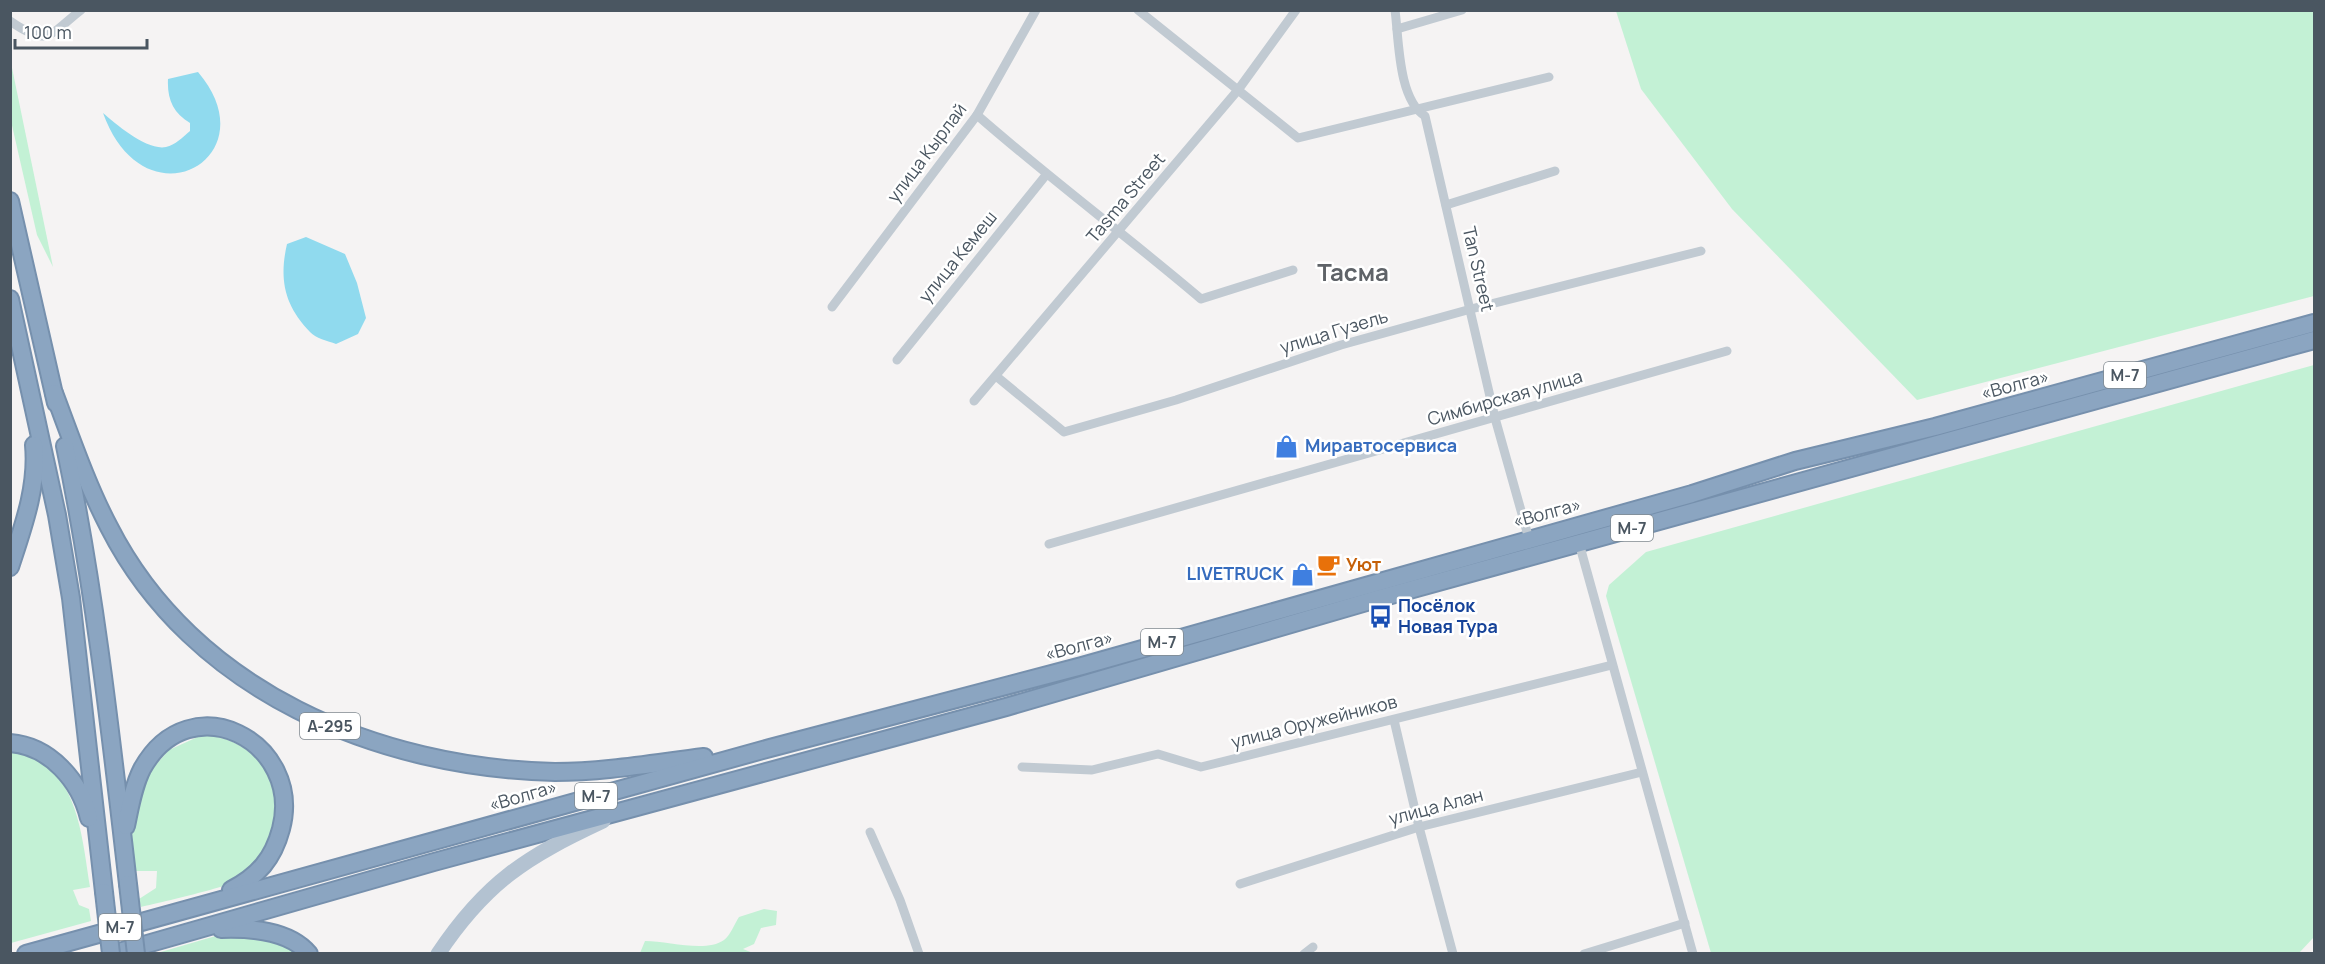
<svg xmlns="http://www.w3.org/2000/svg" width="2325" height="964" font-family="Manrope,sans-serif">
  <rect width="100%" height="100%" fill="#f5f3f3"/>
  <g fill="#c3f1d5">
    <polygon points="1616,11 2314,11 2314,296 1917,400 1732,209 1641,89"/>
    <polygon points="10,63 11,63 53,267 37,235 11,121"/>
    <polygon points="2314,365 2314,937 2299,953 1711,953 1606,596 1609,585 1646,552"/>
    <path d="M 202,735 C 270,738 298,809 256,861 C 252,866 247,874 242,879 C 232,886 158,903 141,907 L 139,899 L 156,888 L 157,871 L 134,871 L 129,823 L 147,775 L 169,750 Z"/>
    <path d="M 10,749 C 78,762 81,832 90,887 L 73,890 L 79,905 L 89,909 L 91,921 L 11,943 Z"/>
    <path d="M 764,909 L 777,911 L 776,925 L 761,928 L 754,944 L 743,949 L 753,953 L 640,953 L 645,941 C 668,941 706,953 724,940 C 730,936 735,923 739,917 Z"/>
    <polygon points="260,932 300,954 154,954 219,935"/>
  </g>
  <g fill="#90daee">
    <path d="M 198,72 C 271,157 145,229 103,113 C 116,124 147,151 166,147 C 175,145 183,137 190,131 L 190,123 C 173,113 167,99 168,79 Z"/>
    <path d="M 306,237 L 345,254 L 357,283 L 366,318 L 358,334 L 336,344 C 328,341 315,338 310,332 C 284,305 279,279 287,244 Z"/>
  </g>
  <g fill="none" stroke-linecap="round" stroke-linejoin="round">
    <defs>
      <g id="highway">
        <polyline points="10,201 56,403"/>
        <polyline points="10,299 57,515 71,598 104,892"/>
        <path d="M 54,393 C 71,438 87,485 109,527 C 193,692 379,768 555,772 C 605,772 655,763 704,757"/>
        <path d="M 65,446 C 95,590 111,737 128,884"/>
        <path d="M 10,567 C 23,527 38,487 34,445"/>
        <path d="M 10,743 C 50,746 80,781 89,818"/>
        <path d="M 126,826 C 130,807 133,787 142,769 C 190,682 304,742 281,829 C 273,859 258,876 231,890"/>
        <path d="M 221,929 C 250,928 289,930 309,954"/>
        <polyline points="26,954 770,748 1082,666 1692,494 1795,461 1935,427 2314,323"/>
        <polyline points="112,954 434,862 1006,707 1377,599 2314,340"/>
      </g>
    </defs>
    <use href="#highway" stroke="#7690ad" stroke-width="20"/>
    <g stroke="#c1cad2" stroke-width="9">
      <polyline points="1138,10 1298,138 1549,77"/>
      <path d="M 1395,10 C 1399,40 1398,99 1425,116 L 1495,418 L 1529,539"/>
      <path d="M 10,21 C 49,48 49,35 81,10"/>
      <polyline points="1397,29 1462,10"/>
      <path d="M 977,115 C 1050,179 1127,236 1201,299 L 1293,270"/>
      <polyline points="1446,205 1555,171"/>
      <polyline points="832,307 977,115 1036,10"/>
      <polyline points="897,360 1046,175"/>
      <polyline points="996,376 1064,432 1176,400 1341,345 1471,309 1701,251"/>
      <polyline points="974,401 1238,90 1296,10"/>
      <polyline points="1579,543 1693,954"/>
      <polyline points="1049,544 1727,351"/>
      <polyline points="1394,720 1419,827 1453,954"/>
      <polyline points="1022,767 1092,770 1158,754 1201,767 1612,665"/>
      <polyline points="870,832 900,900 919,954"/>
      <polyline points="1240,884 1419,827 1642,772"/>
      <polyline points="1304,954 1313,947"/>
      <polyline points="1584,954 1685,923"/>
    </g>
    <path stroke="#b3c2d1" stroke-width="15" d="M 438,954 C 486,882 526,857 603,821"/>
    <use href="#highway" stroke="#8ba5c1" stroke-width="16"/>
    <defs>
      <g id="highway-bridge">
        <polyline points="128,884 136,954"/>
        <polyline points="104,892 111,954"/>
      </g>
    </defs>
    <use href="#highway-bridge" stroke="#7690ad" stroke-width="20" stroke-linecap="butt"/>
    <use href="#highway-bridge" stroke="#8ba5c1" stroke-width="16"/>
  </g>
  <defs>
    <symbol id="shop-bare" viewBox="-9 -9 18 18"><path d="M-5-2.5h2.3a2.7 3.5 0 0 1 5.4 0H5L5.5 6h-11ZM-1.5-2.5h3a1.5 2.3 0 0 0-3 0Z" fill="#3f7fe0" stroke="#fff" stroke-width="2.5" paint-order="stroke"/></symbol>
    <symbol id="cafe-bare" viewBox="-9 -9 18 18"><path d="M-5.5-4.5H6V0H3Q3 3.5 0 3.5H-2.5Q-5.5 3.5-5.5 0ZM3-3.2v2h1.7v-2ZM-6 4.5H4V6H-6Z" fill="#e8710a" stroke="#fff" stroke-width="2.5" paint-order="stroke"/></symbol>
    <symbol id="bus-bare" viewBox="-9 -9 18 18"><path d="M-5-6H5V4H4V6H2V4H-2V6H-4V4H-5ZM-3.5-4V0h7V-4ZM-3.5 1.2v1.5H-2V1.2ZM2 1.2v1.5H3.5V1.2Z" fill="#1a4fb4" stroke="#fff" stroke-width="2.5" paint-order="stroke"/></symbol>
  </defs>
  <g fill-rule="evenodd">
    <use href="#shop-bare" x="1270" y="430" width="33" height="33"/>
    <use href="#cafe-bare" x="1312" y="548" width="33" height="33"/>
    <use href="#shop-bare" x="1286" y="558" width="33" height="33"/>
    <use href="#bus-bare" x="1364" y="600" width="33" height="33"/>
  </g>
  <g text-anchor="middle" stroke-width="5" stroke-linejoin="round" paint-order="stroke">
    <g fill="#fff" stroke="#808990" stroke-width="1.5">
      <rect x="2104" y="362" width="42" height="26" rx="4.5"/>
      <rect x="1611" y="515" width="42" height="26" rx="4.5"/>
      <rect x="1141" y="629" width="42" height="26" rx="4.5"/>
      <rect x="300" y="713" width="60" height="26" rx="4.5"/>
      <rect x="575" y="783" width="42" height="26" rx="4.5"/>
      <rect x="99" y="914" width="42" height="26" rx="4.5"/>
    </g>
    <g font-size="16" font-weight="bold" fill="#4a5661">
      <text x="2125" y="381">М-7</text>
      <text x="1632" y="534">М-7</text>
      <text x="1162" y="648">М-7</text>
      <text x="330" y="732">А-295</text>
      <text x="596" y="802">М-7</text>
      <text x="120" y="933">М-7</text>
    </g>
    <g font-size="18" fill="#4a5661" stroke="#fff">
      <text transform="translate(927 153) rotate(-53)" y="6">улица Кырлай</text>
      <text transform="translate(1126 198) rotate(-50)" y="6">Tasma Street</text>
      <text transform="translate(958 257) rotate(-51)" y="6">улица Кемеш</text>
      <text transform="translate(1478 269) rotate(77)" y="6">Tan Street</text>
      <text transform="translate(1334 332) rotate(-17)" y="6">улица Гузель</text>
      <text transform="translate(2015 385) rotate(-15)" y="6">«Волга»</text>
      <text transform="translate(1505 398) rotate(-16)" y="6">Симбирская улица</text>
      <text transform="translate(1547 513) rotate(-15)" y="6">«Волга»</text>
      <text transform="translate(1079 646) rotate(-15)" y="6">«Волга»</text>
      <text transform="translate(1314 722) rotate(-14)" y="6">улица Оружейников</text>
      <text transform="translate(523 796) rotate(-16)" y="6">«Волга»</text>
      <text transform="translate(1436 807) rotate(-15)" y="6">улица Алан</text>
    </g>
    <g font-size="18" font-weight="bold" fill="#366cbe" stroke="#fff" text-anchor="start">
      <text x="1305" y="452">Миравтосервиса</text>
      <text x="1284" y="580" text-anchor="end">LIVETRUCK</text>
    </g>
    <g font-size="18" font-weight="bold" fill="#c56008" stroke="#fff" text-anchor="start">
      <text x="1346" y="571">Уют</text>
    </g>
    <g font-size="18" font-weight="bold" fill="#164399" stroke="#fff" text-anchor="start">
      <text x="1398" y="612">Посёлок<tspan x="1398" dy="21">Новая Тура</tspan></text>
    </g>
    <g font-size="24" font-weight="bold" fill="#5f6368" stroke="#fff">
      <text x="1353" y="281">Тасма</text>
    </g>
  </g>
  <rect width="2325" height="964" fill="none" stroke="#4a5661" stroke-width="24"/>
  <path d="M15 39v9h132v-9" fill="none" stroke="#4a5661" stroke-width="3"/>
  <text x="24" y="39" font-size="18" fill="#4a5661" stroke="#ffffff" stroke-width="4.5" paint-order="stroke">100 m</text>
</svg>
